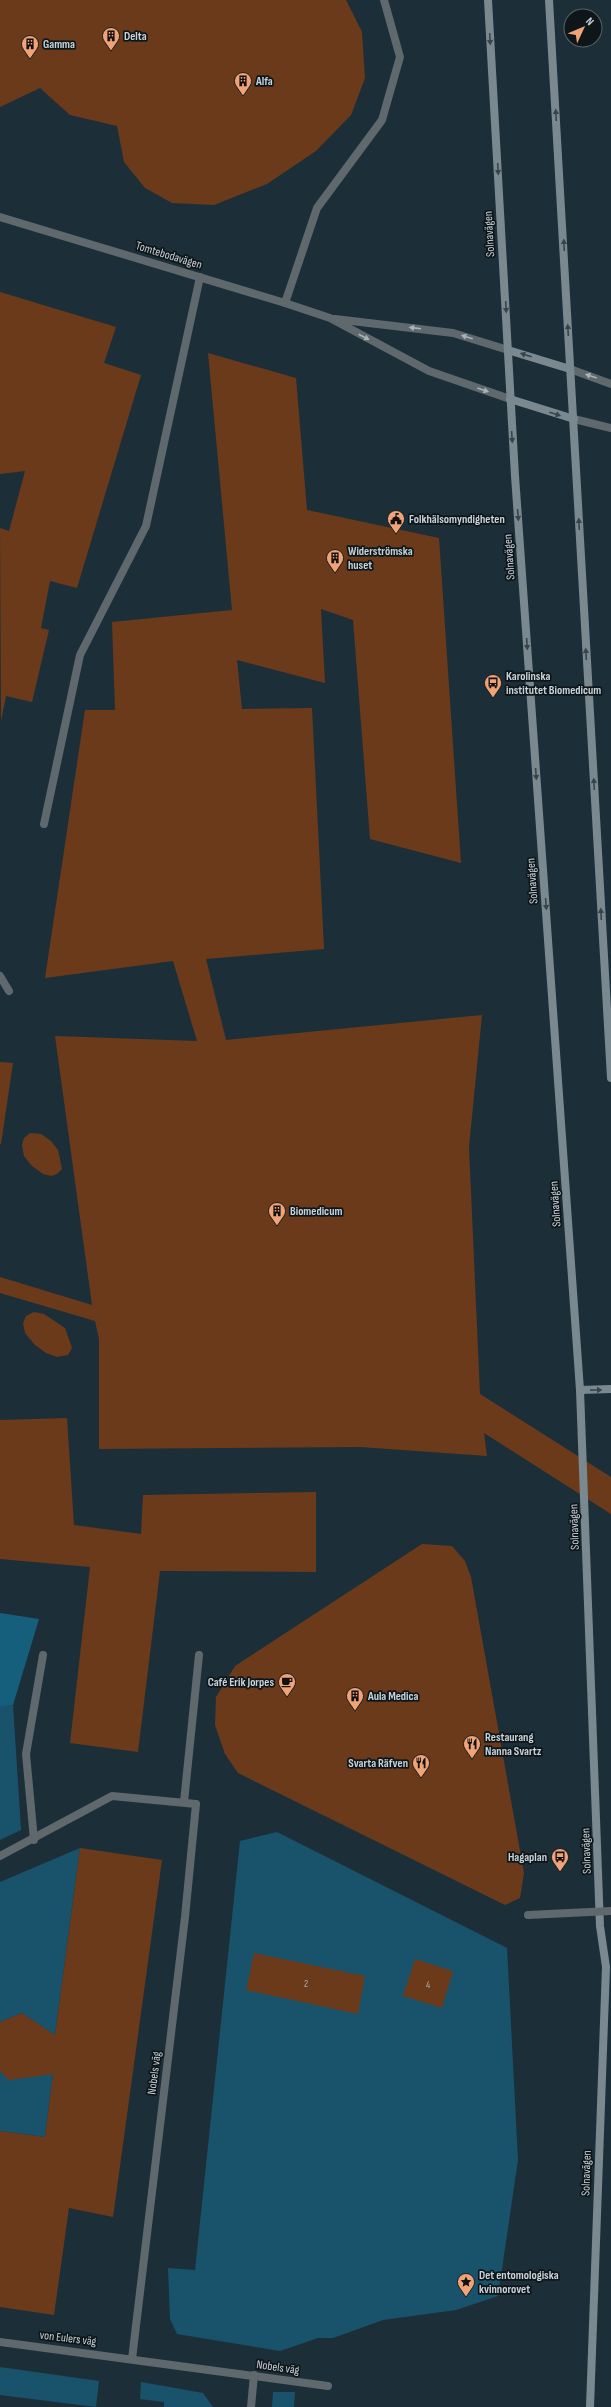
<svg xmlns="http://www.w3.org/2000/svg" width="611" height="2407" font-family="'Sofia Sans Condensed',sans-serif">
  <rect width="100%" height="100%" fill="#1c2f39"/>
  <g fill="#19536b">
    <polygon points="13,1705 21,1830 0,1840 0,1707"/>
    <polygon points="277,1832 507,1948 518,2160 498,2296 456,2310 383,2320 333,2338 318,2338 280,2351 177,2334 170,2319 168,2268 195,2270 240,1841"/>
    <polygon points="80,1848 55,2035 22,2013 0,2022 0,1882"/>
    <polygon points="0,2071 53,2074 45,2137 0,2131"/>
    <polygon points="0,2367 99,2381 96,2407 0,2395"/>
    <polygon points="141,2382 203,2393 213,2407 164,2407 164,2402 140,2399"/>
    <polygon points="273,2392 295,2392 294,2407 272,2407"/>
  </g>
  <polygon fill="#165f7c" points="0,1613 39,1619 13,1705 0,1707"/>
  <g fill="#6b3a1b">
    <polygon points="0,0 346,0 362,32 365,78 351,115 316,151 267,184 214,205 172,203 145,188 124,162 117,126 70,115 40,88 0,107"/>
    <polygon points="0,292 116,327 104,363 141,375 77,588 50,581 41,628 49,630 32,702 6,696 1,721 0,528 9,531 25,471 0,474"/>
    <polygon points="208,353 296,378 307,510 439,538 461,863 370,839 353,620 321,609 325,683 237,660 242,709 312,708 324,949 206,959 226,1040 482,1015 469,1147 480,1394 611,1477 611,1514 484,1433 487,1456 360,1447 99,1449 99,1339 95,1321 0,1293 0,1277 92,1305 55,1036 197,1041 173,961 45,978 85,710 115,710 112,622 232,610"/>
    <polygon points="0,1062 13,1063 1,1144 0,1144"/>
    <polygon points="30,1133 41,1134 51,1141 58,1150 62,1169 57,1174 51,1176 43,1174 32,1166 24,1156 22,1145 24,1138"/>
    <polygon points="34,1312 44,1314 65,1328 72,1348 68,1355 57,1357 46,1353 35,1345 25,1333 23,1323 26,1316"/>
    <polygon points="67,1418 74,1525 141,1534 143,1495 316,1492 316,1572 160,1571 138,1752 70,1743 90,1567 0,1559 0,1420"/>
    <polygon points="422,1544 452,1546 465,1561 471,1577 524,1873 520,1898 505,1905 238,1773 225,1754 215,1725 216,1697 235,1666"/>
    <polygon points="80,1848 162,1860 113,2217 69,2208 54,2315 0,2307 0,2131 45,2137 53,2074 9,2080 0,2071 0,2022 22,2013 55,2035"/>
    <polygon points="254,1953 365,1976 358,2014 246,1990"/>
    <polygon points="415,1959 453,1971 442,2008 403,1996"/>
  </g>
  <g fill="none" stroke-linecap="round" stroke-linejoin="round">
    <g stroke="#5f686c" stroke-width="8">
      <polyline points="285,303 317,208 382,120 400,57 384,0"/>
      <polyline points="44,824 80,655 146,526 200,277"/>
      <polyline points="184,1802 199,1655"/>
      <polyline points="34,1840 26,1754 43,1655"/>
    </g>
    <g stroke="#5f686c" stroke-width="8">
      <polyline points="0,217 285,303 330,318 429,371 510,399"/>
      <polyline points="335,319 453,333 508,350"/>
      <polyline points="570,369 611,384"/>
      <polyline points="574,419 611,428"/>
      <polyline points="0,976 9,991"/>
      <polyline points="0,1856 112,1796 196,1804 185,1917 132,2359"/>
      <polyline points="0,2342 328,2386"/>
      <polyline points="251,2407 254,2375"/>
    </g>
    <g stroke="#7a8990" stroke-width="8">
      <polyline points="488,0 515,476 580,1390 600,1926 606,1967 590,2407"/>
      <polyline points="549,0 611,1078"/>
      <polyline points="508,350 570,369"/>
      <polyline points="510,399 574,419"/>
      <polyline points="580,1390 611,1389"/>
    </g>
    <polyline stroke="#5f686c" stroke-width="8" points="528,1915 611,1911"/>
  </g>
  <defs><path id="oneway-solid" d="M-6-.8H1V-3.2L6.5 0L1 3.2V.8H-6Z"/></defs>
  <g fill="#394449">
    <use href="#oneway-solid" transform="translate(490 39) rotate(87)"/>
    <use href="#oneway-solid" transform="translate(556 115) rotate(-93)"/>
    <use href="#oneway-solid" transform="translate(498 169) rotate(87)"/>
    <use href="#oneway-solid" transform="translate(564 245) rotate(-93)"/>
    <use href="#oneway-solid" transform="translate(506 307) rotate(87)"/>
    <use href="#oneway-solid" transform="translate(568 330) rotate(-93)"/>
    <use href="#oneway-solid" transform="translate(526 355) rotate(-163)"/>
    <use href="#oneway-solid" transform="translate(555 414) rotate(18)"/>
    <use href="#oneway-solid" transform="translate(512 437) rotate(86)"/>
    <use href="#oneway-solid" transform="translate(518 515) rotate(86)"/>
    <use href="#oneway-solid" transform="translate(579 524) rotate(-93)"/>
    <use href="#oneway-solid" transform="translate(527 644) rotate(86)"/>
    <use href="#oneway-solid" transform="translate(586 654) rotate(-93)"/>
    <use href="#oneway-solid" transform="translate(536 774) rotate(86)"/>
    <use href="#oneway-solid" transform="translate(594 784) rotate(-93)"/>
    <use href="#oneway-solid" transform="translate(546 904) rotate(86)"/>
    <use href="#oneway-solid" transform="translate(601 914) rotate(-93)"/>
    <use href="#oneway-solid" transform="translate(596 1390) rotate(-1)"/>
  </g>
  <g fill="#a8b3b8">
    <use href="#oneway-solid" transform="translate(415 328) rotate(-173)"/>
    <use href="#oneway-solid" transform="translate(364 337) rotate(28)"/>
    <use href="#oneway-solid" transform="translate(467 337) rotate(-163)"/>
    <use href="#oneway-solid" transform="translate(591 376) rotate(-161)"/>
    <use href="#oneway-solid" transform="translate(483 390) rotate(19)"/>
  </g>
  <defs>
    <symbol id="building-pin" viewBox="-11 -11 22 30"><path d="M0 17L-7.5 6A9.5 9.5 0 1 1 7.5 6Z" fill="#efa377" stroke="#0e161a"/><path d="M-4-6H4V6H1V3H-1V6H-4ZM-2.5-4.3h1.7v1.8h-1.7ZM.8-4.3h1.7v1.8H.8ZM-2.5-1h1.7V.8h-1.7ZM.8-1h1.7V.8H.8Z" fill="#111"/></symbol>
    <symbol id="civic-pin" viewBox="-11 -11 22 30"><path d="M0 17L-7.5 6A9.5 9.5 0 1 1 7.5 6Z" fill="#efa377" stroke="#0e161a"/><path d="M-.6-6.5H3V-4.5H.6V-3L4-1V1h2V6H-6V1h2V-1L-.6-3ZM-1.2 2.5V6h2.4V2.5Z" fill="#111"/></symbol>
    <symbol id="bus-pin" viewBox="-11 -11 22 30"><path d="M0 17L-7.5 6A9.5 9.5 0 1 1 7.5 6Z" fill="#efa377" stroke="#0e161a"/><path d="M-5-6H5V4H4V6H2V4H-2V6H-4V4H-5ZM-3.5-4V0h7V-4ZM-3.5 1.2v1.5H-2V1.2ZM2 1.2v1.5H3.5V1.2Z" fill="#111"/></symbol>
    <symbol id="cafe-pin" viewBox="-11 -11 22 30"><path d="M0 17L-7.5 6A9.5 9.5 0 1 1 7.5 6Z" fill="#efa377" stroke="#0e161a"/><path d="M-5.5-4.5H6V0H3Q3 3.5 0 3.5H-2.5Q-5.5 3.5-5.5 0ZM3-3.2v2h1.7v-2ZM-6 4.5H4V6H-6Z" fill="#111"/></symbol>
    <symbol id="restaurant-pin" viewBox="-11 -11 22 30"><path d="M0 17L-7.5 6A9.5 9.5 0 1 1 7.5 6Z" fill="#efa377" stroke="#0e161a"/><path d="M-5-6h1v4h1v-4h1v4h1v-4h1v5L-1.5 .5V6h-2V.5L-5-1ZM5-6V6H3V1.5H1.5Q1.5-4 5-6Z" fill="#111"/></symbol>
    <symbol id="sight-pin" viewBox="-11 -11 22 30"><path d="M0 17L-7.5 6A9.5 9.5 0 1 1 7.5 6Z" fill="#efa377" stroke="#0e161a"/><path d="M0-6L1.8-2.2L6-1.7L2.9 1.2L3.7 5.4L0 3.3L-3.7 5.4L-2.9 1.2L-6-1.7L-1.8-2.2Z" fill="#111"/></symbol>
  </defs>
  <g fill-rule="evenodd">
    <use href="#building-pin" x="101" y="26" width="20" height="27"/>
    <use href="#building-pin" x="20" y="34" width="20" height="27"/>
    <use href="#building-pin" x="233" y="71" width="20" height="27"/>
    <use href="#civic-pin" x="386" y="509" width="20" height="27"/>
    <use href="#building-pin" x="325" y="548" width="20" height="27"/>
    <use href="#bus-pin" x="483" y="673" width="20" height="27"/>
    <use href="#building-pin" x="267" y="1201" width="20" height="27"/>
    <use href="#cafe-pin" x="277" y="1672" width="20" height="27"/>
    <use href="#building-pin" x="345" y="1686" width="20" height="27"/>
    <use href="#restaurant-pin" x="462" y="1734" width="20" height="27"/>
    <use href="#restaurant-pin" x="411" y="1753" width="20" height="27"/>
    <use href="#bus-pin" x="550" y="1847" width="20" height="27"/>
    <use href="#sight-pin" x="456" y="2272" width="20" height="27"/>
  </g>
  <g text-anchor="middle" stroke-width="3.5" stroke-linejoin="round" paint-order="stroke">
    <g font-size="10" fill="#b1adaa">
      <text x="306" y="1987">2</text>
      <text x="428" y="1988">4</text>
    </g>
    <g font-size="12" font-weight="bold" fill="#c8d3d9" stroke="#0e161a" text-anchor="start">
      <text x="124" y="40">Delta</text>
      <text x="43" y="48">Gamma</text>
      <text x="256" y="85">Alfa</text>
      <text x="409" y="523">Folkhälsomyndigheten</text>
      <text x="348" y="555">Widerströmska<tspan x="348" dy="14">huset</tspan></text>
      <text x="506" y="680">Karolinska<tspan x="506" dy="14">institutet Biomedicum</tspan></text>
      <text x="290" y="1215">Biomedicum</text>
      <text x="274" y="1686" text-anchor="end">Café Erik Jorpes</text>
      <text x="368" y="1700">Aula Medica</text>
      <text x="485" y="1741">Restaurang<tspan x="485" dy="14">Nanna Svartz</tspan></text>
      <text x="408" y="1767" text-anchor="end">Svarta Räfven</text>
      <text x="547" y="1861" text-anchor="end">Hagaplan</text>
      <text x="479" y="2279">Det entomologiska<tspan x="479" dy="14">kvinnorovet</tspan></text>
    </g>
    <g font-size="12" fill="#c8d3d9" stroke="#0e161a">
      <text transform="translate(489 234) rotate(-93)" y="4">Solnavägen</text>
      <text transform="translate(169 255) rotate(17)" y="4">Tomtebodavägen</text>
      <text transform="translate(509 557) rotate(-94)" y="4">Solnavägen</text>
      <text transform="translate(532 881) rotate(-94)" y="4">Solnavägen</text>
      <text transform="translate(555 1204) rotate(-94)" y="4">Solnavägen</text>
      <text transform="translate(574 1527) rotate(-92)" y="4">Solnavägen</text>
      <text transform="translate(586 1851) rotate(-92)" y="4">Solnavägen</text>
      <text transform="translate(154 2073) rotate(-83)" y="4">Nobels väg</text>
      <text transform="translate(586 2173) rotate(-88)" y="4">Solnavägen</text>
      <text transform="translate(68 2338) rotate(7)" y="4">von Eulers väg</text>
      <text transform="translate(278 2367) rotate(8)" y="4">Nobels väg</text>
    </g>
  </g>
  <g transform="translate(583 28) rotate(46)"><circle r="19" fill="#0e161a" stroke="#586266"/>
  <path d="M0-3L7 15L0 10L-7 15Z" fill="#efa377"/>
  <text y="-6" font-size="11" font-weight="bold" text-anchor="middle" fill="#c8d3d9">N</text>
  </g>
</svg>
